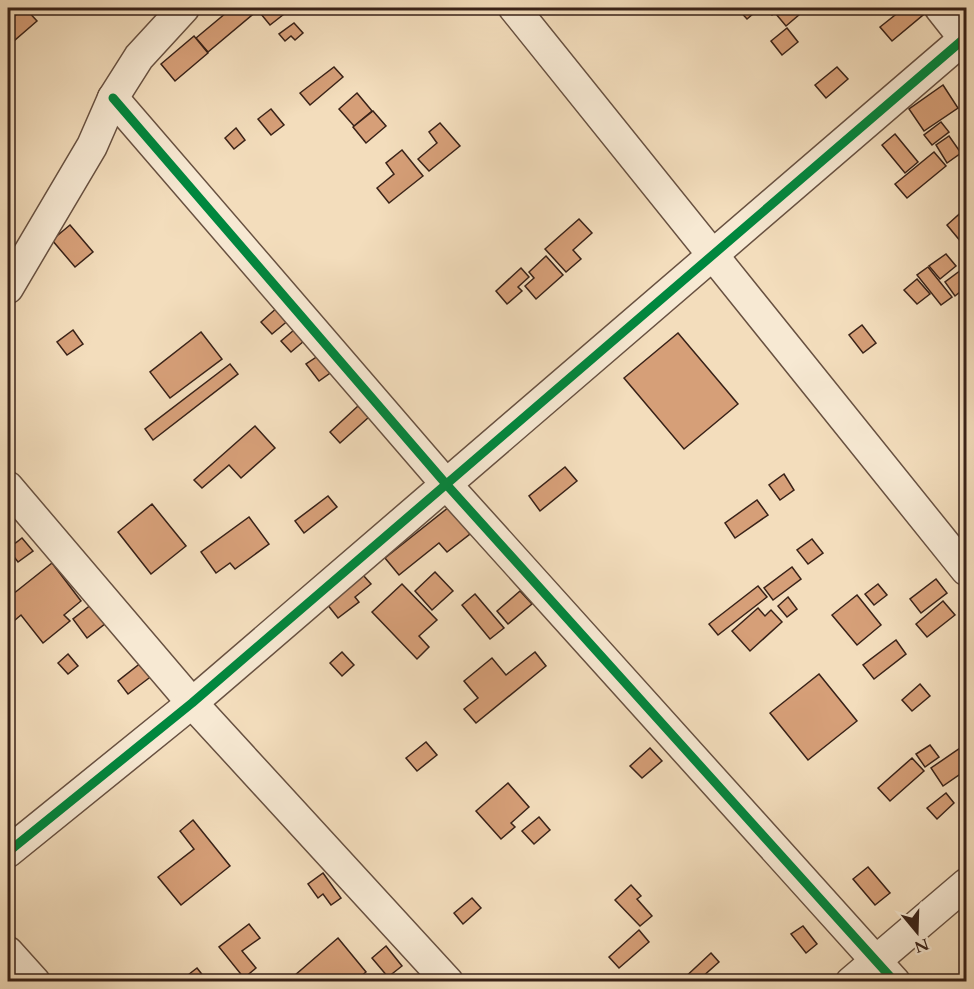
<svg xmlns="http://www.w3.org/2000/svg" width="974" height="989" font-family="Cardo,serif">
  <rect width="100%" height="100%" fill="#f3ddbc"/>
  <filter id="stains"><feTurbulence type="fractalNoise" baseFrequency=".00333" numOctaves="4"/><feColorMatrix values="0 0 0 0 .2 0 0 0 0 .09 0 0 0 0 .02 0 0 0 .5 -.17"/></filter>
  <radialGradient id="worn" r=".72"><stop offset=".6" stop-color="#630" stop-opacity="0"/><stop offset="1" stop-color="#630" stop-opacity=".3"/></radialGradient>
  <g fill="#d69f78" stroke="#392218" stroke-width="1.5">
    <polygon points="25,8 37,21 8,46 8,21"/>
    <polygon points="232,8 254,8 257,11 208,52 196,38"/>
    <polygon points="256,8 285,8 288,11 270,25"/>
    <polygon points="737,8 760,8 747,19"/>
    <polygon points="766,8 781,8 772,15"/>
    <polygon points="783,8 807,8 786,26 776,14"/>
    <polygon points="904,8 918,8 923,15 892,41 880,27"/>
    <polygon points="294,23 303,33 295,40 291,36 285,41 279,34"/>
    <polygon points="787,28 798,42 782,55 771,41"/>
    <polygon points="194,36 208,53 175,81 161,64"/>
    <polygon points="334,67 343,77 310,105 300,93"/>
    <polygon points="837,67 848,79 826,98 815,85"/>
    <polygon points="943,85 958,108 924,131 909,109"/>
    <polygon points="357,93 372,111 354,126 339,109"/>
    <polygon points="271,109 284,125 271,135 258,119"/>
    <polygon points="373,111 386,126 366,143 353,127"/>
    <polygon points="941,122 949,132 932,145 924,135"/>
    <polygon points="440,123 460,146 429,171 418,159 437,143 429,132"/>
    <polygon points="236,128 245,140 234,149 225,138"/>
    <polygon points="895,134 918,162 905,173 882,145"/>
    <polygon points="949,136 961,153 947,163 936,145"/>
    <polygon points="402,150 423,176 389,203 377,188 394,174 386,163"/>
    <polygon points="934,152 946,166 907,198 895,184"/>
    <polygon points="966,208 966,248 947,225"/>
    <polygon points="579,219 592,233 573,250 581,259 566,272 545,249"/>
    <polygon points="70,225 93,252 75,267 52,240"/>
    <polygon points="946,254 956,266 940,279 929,266"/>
    <polygon points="546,256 563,275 536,299 525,286 534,278 529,272"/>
    <polygon points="928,267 952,297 941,305 917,275"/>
    <polygon points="521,268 529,277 518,287 522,291 507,304 496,291"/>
    <polygon points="961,270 966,278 966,287 955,296 945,282"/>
    <polygon points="917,279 930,294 917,304 904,290"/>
    <polygon points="279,306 290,319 272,334 261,322"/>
    <polygon points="966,324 966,337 960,330"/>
    <polygon points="862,325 876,343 863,353 849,335"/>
    <polygon points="73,330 83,344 67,355 57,342"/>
    <polygon points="294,330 304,341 291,352 281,341"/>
    <polygon points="201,332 222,359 170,398 150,372"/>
    <polygon points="678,333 738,404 684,449 624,378"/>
    <polygon points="321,354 333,371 319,381 306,364"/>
    <polygon points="230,364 238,374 153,440 145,429"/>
    <polygon points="358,406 369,417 340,443 330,432"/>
    <polygon points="255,426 275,448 241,478 229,465 202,488 194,480"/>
    <polygon points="565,467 577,481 540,511 529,496"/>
    <polygon points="784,474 794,490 780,500 769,485"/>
    <polygon points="328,496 337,507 304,533 295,521"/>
    <polygon points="757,500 768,515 735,538 725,523"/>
    <polygon points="8,504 18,518 8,526"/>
    <polygon points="152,504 186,546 151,574 118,532"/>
    <polygon points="449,507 470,534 447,552 439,543 399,575 385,558"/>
    <polygon points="249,517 269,544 235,569 230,563 216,573 201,552"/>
    <polygon points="22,538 33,551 18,562 8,549"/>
    <polygon points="812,539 823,553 808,564 797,550"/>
    <polygon points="52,563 81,601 64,615 70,621 43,643 21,615 8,626 8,598"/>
    <polygon points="792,567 801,579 773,600 764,588"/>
    <polygon points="435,572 453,591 432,610 415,591"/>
    <polygon points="363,575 371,584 355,597 359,602 338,618 327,604"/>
    <polygon points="936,579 947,593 921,613 910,599"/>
    <polygon points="402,584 437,620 419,636 429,647 417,659 372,612"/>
    <polygon points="878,584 887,595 874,605 865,594"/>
    <polygon points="758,586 767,597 718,635 709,624"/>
    <polygon points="520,591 532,604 508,624 497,611"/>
    <polygon points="475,594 504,628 490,639 462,605"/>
    <polygon points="857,595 881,625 857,645 832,615"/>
    <polygon points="788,597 797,609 787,617 778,606"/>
    <polygon points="943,601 955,615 927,637 916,624"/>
    <polygon points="92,604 106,623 87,638 73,619"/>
    <polygon points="758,608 765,616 771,610 782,622 750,651 732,631"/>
    <polygon points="896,640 906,654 874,679 863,665"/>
    <polygon points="342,652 354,665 342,676 330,663"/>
    <polygon points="535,652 546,666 476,723 464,709 478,698 464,681 492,658 506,675"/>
    <polygon points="68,654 78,666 68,674 58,663"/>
    <polygon points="142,662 153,675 128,694 118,681"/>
    <polygon points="819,674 857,721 808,760 770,713"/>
    <polygon points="920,684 930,696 912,711 902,700"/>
    <polygon points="426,742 437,755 417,771 406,758"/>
    <polygon points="966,744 966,770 943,786 931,768"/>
    <polygon points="930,745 939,757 925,767 916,754"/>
    <polygon points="650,748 662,761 642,778 630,766"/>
    <polygon points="912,758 924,771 890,801 878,788"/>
    <polygon points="508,783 529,807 511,823 515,827 501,839 476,811"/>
    <polygon points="946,793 954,803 937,819 927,808"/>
    <polygon points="539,817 550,830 534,844 522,831"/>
    <polygon points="193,820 230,866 181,905 158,877 194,849 180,831"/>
    <polygon points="868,867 890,893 875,905 853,879"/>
    <polygon points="323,873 341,898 331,905 323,894 318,898 308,884"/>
    <polygon points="631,885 641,896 637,899 652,916 640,926 615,900"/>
    <polygon points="472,898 481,908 463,924 454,913"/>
    <polygon points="249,924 260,938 242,951 256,968 244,978 219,947"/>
    <polygon points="803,926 817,944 806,953 791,934"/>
    <polygon points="639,930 649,942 619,968 609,957"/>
    <polygon points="338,938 366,972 354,982 287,982"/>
    <polygon points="386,946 402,966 388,977 372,958"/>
    <polygon points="711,953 719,962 700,979 702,982 680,982"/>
    <polygon points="197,968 208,982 179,982"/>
  </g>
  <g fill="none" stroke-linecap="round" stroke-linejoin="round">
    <defs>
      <g id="minor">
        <polyline points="514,8 966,570"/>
        <polyline points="940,8 966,41"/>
        <polyline points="113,98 446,484 895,982"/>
        <polyline points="8,288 92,146 113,98 139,57 184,8"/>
        <polyline points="8,487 192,703 448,982"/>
        <polyline points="8,852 192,703 966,37"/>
        <polyline points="8,952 35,982"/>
        <polyline points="851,982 966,884"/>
      </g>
    </defs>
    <use href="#minor" stroke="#685141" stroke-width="33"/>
    <use href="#minor" stroke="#f7e9d3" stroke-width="30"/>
    <defs>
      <g id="cycleway">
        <polyline points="113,98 446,484 895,982"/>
        <polyline points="8,852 192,703 966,37"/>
      </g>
    </defs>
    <use href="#cycleway" stroke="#f7e9d3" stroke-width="13"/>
    <use href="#cycleway" stroke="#00873e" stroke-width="9"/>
  </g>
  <rect width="974" height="989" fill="none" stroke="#f3ddbc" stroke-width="30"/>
  <rect x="9" y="9" width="956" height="971" fill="none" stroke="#392218" stroke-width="3"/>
  <rect x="15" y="15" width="944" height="959" fill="none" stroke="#392218" stroke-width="1.5"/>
  <g transform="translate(917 932) rotate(161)" stroke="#f7e9d3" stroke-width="4.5" paint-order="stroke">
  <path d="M0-4.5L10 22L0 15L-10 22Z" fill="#392218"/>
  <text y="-9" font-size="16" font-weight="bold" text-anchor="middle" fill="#392218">N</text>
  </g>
  <rect width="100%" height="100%" filter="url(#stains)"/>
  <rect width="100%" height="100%" fill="url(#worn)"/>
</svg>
